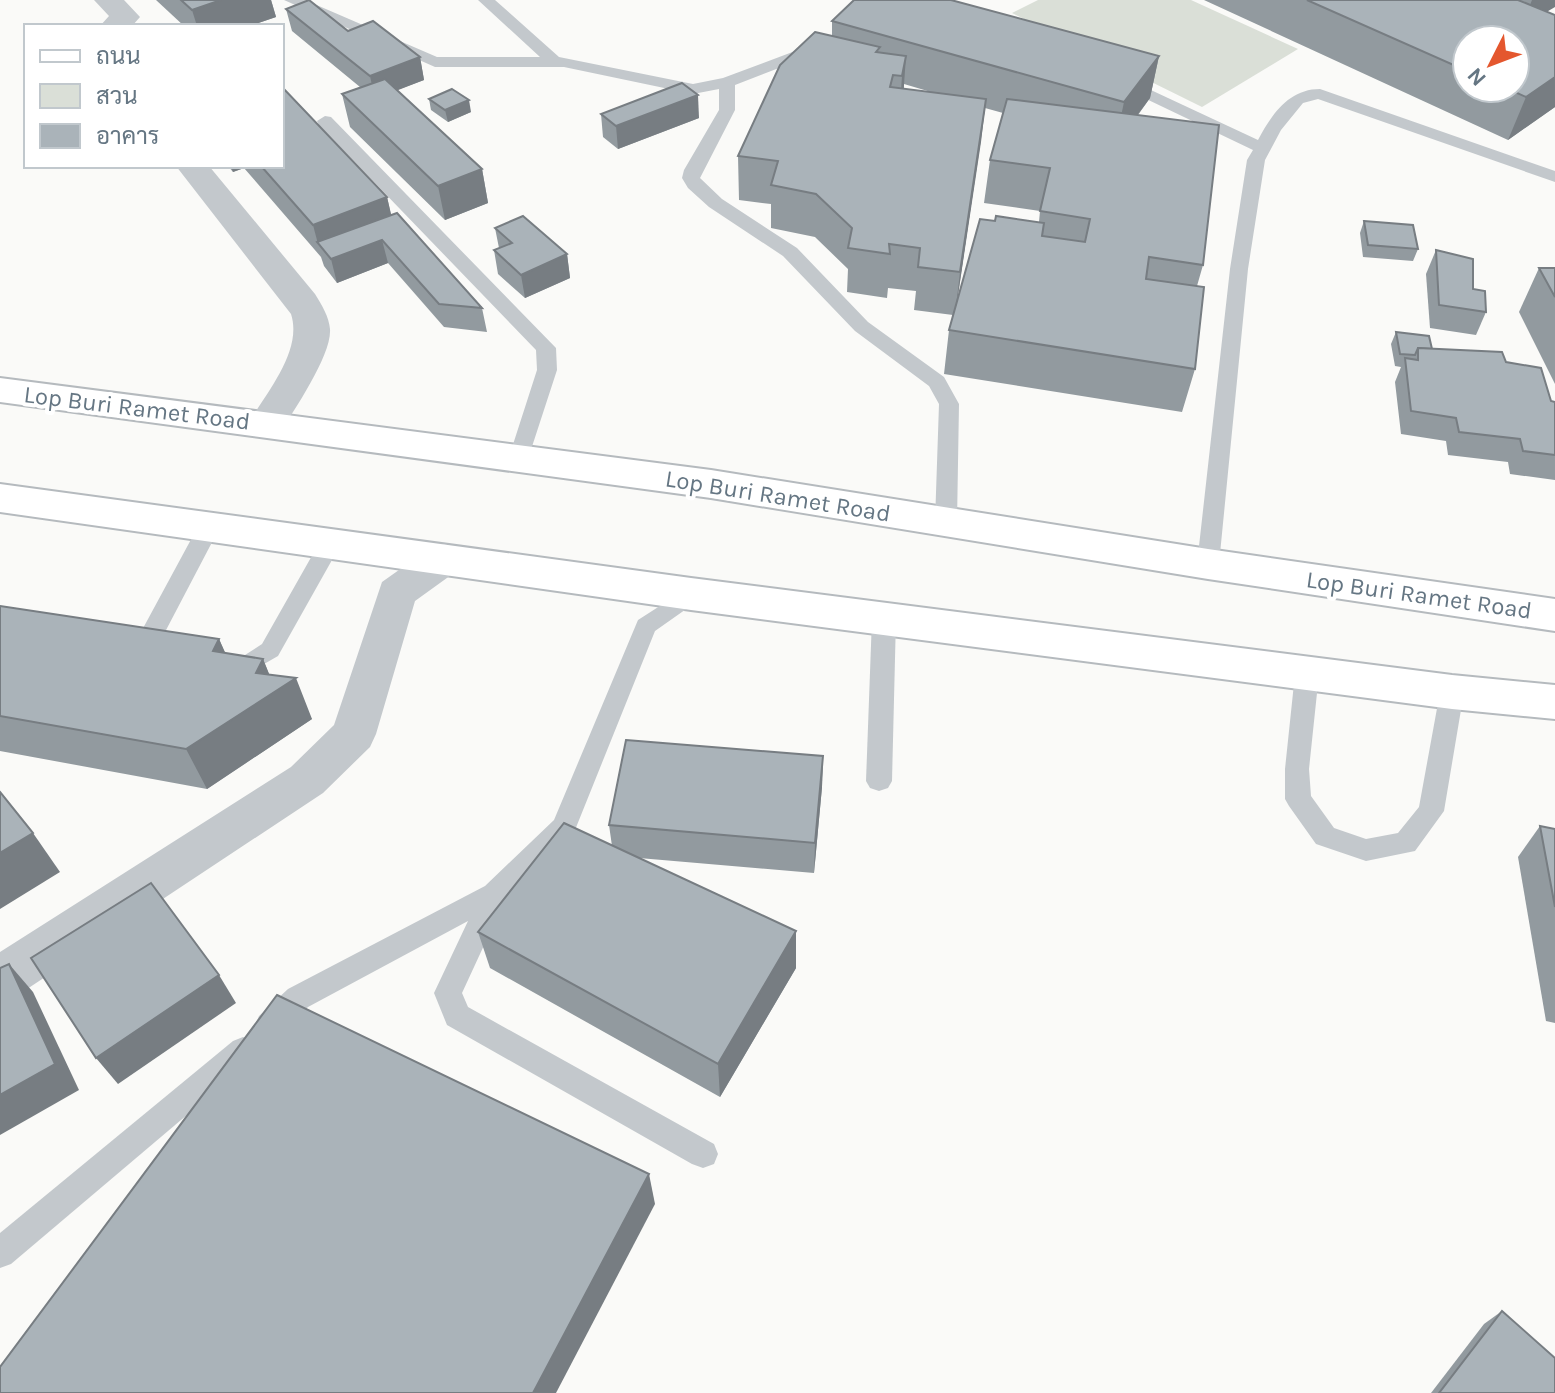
<svg xmlns="http://www.w3.org/2000/svg" width="1555" height="1393" font-family="Karla,Sarabun,sans-serif">
  <rect width="100%" height="100%" fill="#fafaf8"/>
  <polygon fill="#dadfd7" points="1038,0 1191,0 1298,49 1202,107 1012,13"/>
  <g fill="none" stroke-linecap="round" stroke-linejoin="round">
    <defs>
      <g id="primary">
        <polygon points="0,378 711,470 1208,549 1555,599 1555,631 1208,579 711,498 0,402"/>
        <polygon points="0,484 691,578 1452,675 1555,685 1555,719 1452,709 691,610 0,512"/>
      </g>
    </defs>
    <use href="#primary" stroke="#b5babe" stroke-width="4"/>
    <g fill="#c3c8cc" fill-rule="evenodd">
      <polygon points="284,0 305,0 437,57 540,57 478,0 495,0 559,57 693,84 723,78 811,45 823,45 823,51 735,85 735,110 700,178 722,199 797,248 868,322 944,377 959,404 957,522 954,528 938,528 935,522 939,404 929,386 855,331 783,256 709,207 688,188 682,178 684,170 719,110 719,89 693,94 564,67 435,67"/>
      <path d="M 1123,77 L 1258,140 C 1272,114 1289,89 1320,89 L 1555,171 L 1555,182 L 1318,99 L 1303,103 L 1281,130 L 1265,160 L 1248,269 L 1219,564 L 1216,570 L 1208,572 L 1200,570 L 1197,564 L 1230,269 L 1247,160 L 1253,150 L 1117,85 L 1117,79 Z"/>
      <polygon points="325,116 331,117 556,348 557,370 526,465 512,465 508,460 537,370 536,350 319,125 317,121"/>
      <polygon points="209,519 217,521 220,527 165,632 166,642 179,656 175,662 167,665 147,652 141,632 201,521"/>
      <polygon points="330,536 338,538 341,544 278,656 250,672 227,675 219,672 215,666 219,660 245,655 262,644 322,538"/>
      <polygon points="691,586 699,588 702,594 699,600 655,631 573,835 504,902 462,993 468,1007 714,1144 718,1154 714,1164 703,1168 692,1164 447,1025 434,993 468,921 308,1007 279,1034 269,1038 259,1034 255,1025 259,1016 288,989 485,886 554,820 638,620"/>
      <polygon points="884,609 892,612 896,618 892,781 888,788 879,791 870,788 866,781 872,618 876,612"/>
      <polygon points="1307,665 1315,667 1319,674 1309,769 1311,796 1334,828 1366,839 1398,833 1419,807 1440,692 1444,685 1452,683 1460,685 1464,692 1444,811 1415,851 1366,861 1316,844 1289,806 1285,799 1285,769 1295,674 1299,667"/>
      <polygon points="243,1037 253,1041 257,1050 253,1059 11,1264 0,1268 0,1233 233,1041"/>
    </g>
    <g fill="#c3c8cc" fill-rule="evenodd">
      <polygon points="94,0 124,0 140,17 132,26 100,26 109,16"/>
      <path d="M 176,166 L 209,166 L 315,294 C 322,305 329,317 330,329 C 332,355 294,410 280,433 L 267,437 L 254,433 L 248,424 C 266,393 303,351 291,314 Z"/>
      <polygon points="444,544 458,548 464,559 458,570 415,601 376,734 370,747 323,793 18,995 0,1002 0,952 291,767 334,725 382,582 430,548"/>
    </g>
    <use href="#primary" fill="#fff" fill-rule="evenodd"/>
  </g>
  <g fill="#929a9f" fill-rule="evenodd">
    <polygon points="156,0 271,0 276,17 250,26 184,26"/>
    <path d="M 1204,0 L 1555,0 L 1547,12 L 1555,15 L 1555,107 L 1508,140 ZM 1467,40 L 1515,88 L 1467,88 Z"/>
    <polygon points="286,9 420,57 424,80 397,90 482,169 488,203 445,220 350,127 342,94 360,87 292,31"/>
    <path d="M 832,21 L 1159,56 L 1150,98 L 1138,115 L 1203,265 L 1197,286 L 1195,369 L 1182,412 L 944,374 L 949,330 L 953,315 L 914,310 L 916,291 L 888,288 L 887,298 L 847,292 L 848,269 L 815,237 L 771,228 L 771,204 L 739,200 L 738,156 L 832,36 ZM 904,84 L 931,92 L 904,89 ZM 985,108 L 1003,113 L 990,160 L 984,203 L 1040,211 L 1039,222 L 995,221 L 957,302 Z"/>
    <polygon points="429,99 471,112 448,122 431,110"/>
    <polygon points="601,114 699,118 618,149 603,137"/>
    <polygon points="228,166 282,166 387,197 391,215 482,308 487,332 444,327 388,263 337,283 324,266 321,257 244,168 233,172"/>
    <polygon points="1364,221 1418,249 1413,261 1363,257 1360,233"/>
    <polygon points="495,228 567,254 570,278 525,298 498,274 494,250 499,248"/>
    <polygon points="1436,250 1473,289 1486,312 1476,335 1430,328 1426,274"/>
    <polygon points="1539,268 1555,268 1555,384 1519,312"/>
    <polygon points="1396,332 1432,349 1506,362 1551,401 1555,402 1555,480 1510,474 1508,462 1448,455 1446,441 1401,434 1395,382 1401,367 1395,366 1391,344"/>
    <polygon points="0,606 219,639 225,653 263,659 269,674 312,719 207,789 0,751"/>
    <polygon points="823,756 822,787 814,873 639,858 796,931 796,968 720,1097 490,968 478,932 612,846 609,825"/>
    <polygon points="1540,826 1555,829 1555,1023 1546,1021 1518,857"/>
    <polygon points="1502,1311 1555,1393 1431,1393 1484,1324"/>
  </g>
  <g fill="#777d82">
    <polygon points="221,0 271,0 276,17 250,26 197,26 192,10"/>
    <polygon points="1532,0 1555,0 1555,7 1521,27"/>
    <polygon points="906,56 903,99 899,119 902,76"/>
    <polygon points="1159,56 1150,98 1115,145 1124,102"/>
    <polygon points="420,57 424,80 375,99 370,76"/>
    <polygon points="1555,77 1555,107 1508,140 1526,97"/>
    <polygon points="698,95 699,118 618,149 616,126"/>
    <polygon points="986,99 981,142 955,315 960,272"/>
    <polygon points="469,100 471,112 448,122 445,110"/>
    <polygon points="231,166 244,166 244,168 233,172"/>
    <polygon points="482,169 488,203 445,220 438,186"/>
    <polygon points="387,197 395,231 318,244 313,225"/>
    <polygon points="382,240 388,263 337,283 331,259"/>
    <polygon points="567,254 570,278 525,298 521,275"/>
    <polygon points="219,639 238,681 213,651"/>
    <polygon points="263,659 276,691 296,678 312,719 207,789 186,749 256,673"/>
    <polygon points="823,756 822,787 814,873 815,843"/>
    <polygon points="33,833 60,872 0,909 0,853"/>
    <polygon points="796,931 796,968 720,1097 718,1064"/>
    <polygon points="9,964 33,992 79,1090 0,1135 0,1095"/>
    <polygon points="219,975 236,1003 118,1084 96,1058"/>
    <polygon points="649,1174 655,1204 556,1393 533,1393"/>
  </g>
  <g fill="#aab3b9" stroke="#777d82" stroke-width="2">
    <polygon points="181,0 221,0 192,10"/>
    <polygon points="309,0 348,31 373,21 420,57 370,76 286,9"/>
    <polygon points="854,0 951,0 1159,56 1124,102 832,21"/>
    <polygon points="1307,0 1518,0 1555,15 1555,77 1526,97 1506,88 1515,88 1515,40 1467,40 1467,71"/>
    <polygon points="815,32 880,47 876,52 906,56 902,76 893,75 890,87 986,99 960,272 918,267 920,248 889,244 890,254 848,248 852,228 816,194 771,185 778,161 738,156 780,65"/>
    <polygon points="385,79 482,169 438,186 342,94"/>
    <polygon points="682,83 698,95 616,126 601,114"/>
    <polygon points="282,88 283,88 387,197 313,225 261,166 282,166"/>
    <polygon points="452,89 469,100 445,110 429,99"/>
    <polygon points="1007,99 1219,125 1203,265 1149,257 1146,279 1204,287 1195,369 949,330 980,219 995,221 996,216 1044,223 1042,236 1085,242 1090,219 1040,211 1050,168 990,160"/>
    <polygon points="397,213 482,308 439,304 382,240 331,259 317,242"/>
    <polygon points="523,216 567,254 521,275 494,250 512,243 495,228"/>
    <polygon points="1364,221 1413,225 1418,249 1368,245"/>
    <polygon points="1436,250 1473,259 1473,289 1485,291 1486,312 1439,305"/>
    <polygon points="1539,268 1555,268 1555,297"/>
    <polygon points="1396,332 1429,336 1432,349 1418,348 1415,355 1400,354"/>
    <polygon points="1418,348 1502,352 1506,362 1541,368 1551,401 1555,402 1555,455 1523,451 1520,439 1459,432 1456,418 1411,411 1405,358 1418,360"/>
    <polygon points="0,606 219,639 213,651 263,659 256,673 296,678 186,749 0,716"/>
    <polygon points="626,740 823,756 815,843 609,825"/>
    <polygon points="0,792 33,833 0,853"/>
    <polygon points="564,823 796,931 718,1064 478,932"/>
    <polygon points="1540,826 1555,829 1555,907"/>
    <polygon points="151,883 219,975 96,1058 31,958"/>
    <polygon points="9,964 55,1064 0,1095 0,968"/>
    <polygon points="277,995 649,1174 533,1393 0,1393 0,1367"/>
    <polygon points="1502,1311 1555,1358 1555,1393 1439,1393"/>
  </g>
  <g text-anchor="middle" stroke-width="8" stroke-linejoin="round" paint-order="stroke">
    <g font-size="24" fill="#657683" stroke="#fff">
      <text transform="translate(137 408) rotate(7)" y="8">Lop Buri Ramet Road</text>
      <text transform="translate(778 496) rotate(9)" y="8">Lop Buri Ramet Road</text>
      <text transform="translate(1419 595) rotate(8)" y="8">Lop Buri Ramet Road</text>
    </g>
  </g>
  <rect x="24" y="24" width="260" height="144" fill="#ffffff" stroke="#c1c8cd" stroke-width="2"/>
  <rect x="40" y="50" width="40" height="12" fill="#ffffff" stroke="#c1c8cd" stroke-width="2"/>
  <text x="96" y="64" font-size="24" fill="#657683">ถนน</text>
  <rect x="40" y="84" width="40" height="24" fill="#dadfd7" stroke="#c1c8cd" stroke-width="2"/>
  <text x="96" y="104" font-size="24" fill="#657683">สวน</text>
  <rect x="40" y="124" width="40" height="24" fill="#aab3b9" stroke="#c1c8cd" stroke-width="2"/>
  <text x="96" y="144" font-size="24" fill="#657683">อาคาร</text>
  <g transform="translate(1491 64) rotate(228)"><circle r="38" fill="#ffffff" stroke="#c1c8cd" stroke-width="2"/>
  <path d="M0-6L14 30L0 20L-14 30Z" fill="#e4572e"/>
  <text y="-12" font-size="22" font-weight="bold" text-anchor="middle" fill="#657683">N</text>
  </g>
</svg>
